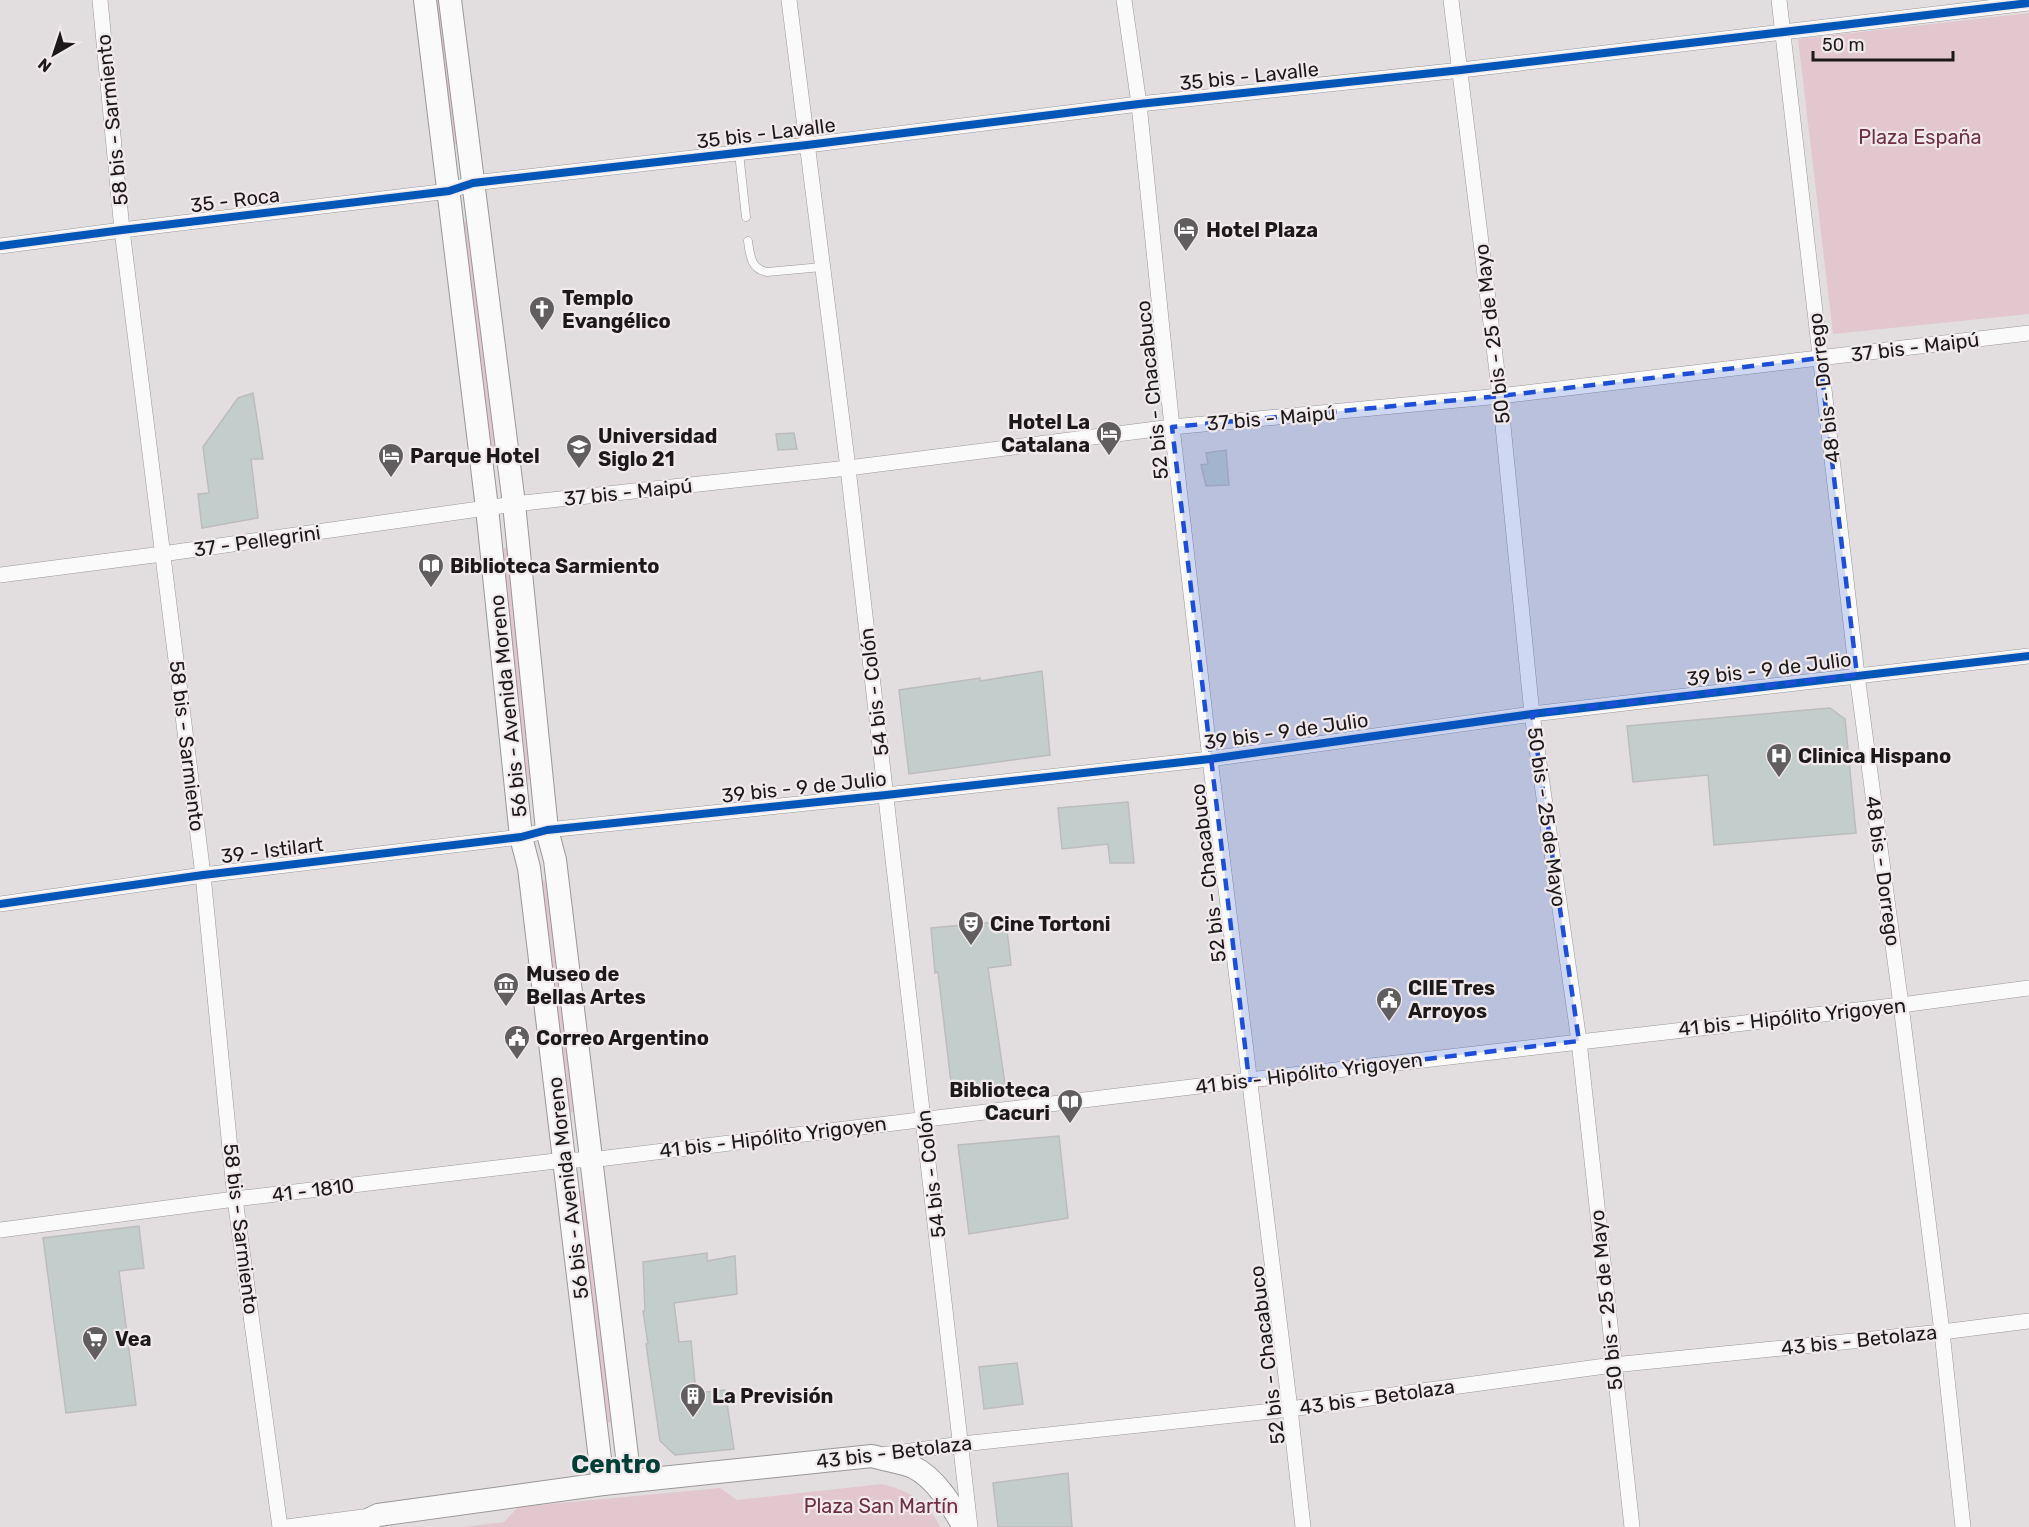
<svg xmlns="http://www.w3.org/2000/svg" width="2029" height="1527" font-family="Rubik,sans-serif">
  <rect width="100%" height="100%" fill="#e2dedf"/>
  <g fill="#e3c7ce">
    <polygon points="433,0 441,0 458,144 450,145"/>
    <polygon points="2029,13 2029,314 1833,334 1798,39"/>
    <polygon points="463,221 471,221 498,453 490,453"/>
    <polygon points="500,548 508,548 535,779 527,780"/>
    <polygon points="548,880 575,1112 568,1113 540,881"/>
    <polygon points="586,1190 613,1422 605,1423 578,1191"/>
    <path d="M 882,1484 C 907,1490 929,1502 940,1527 L 463,1527 L 504,1522 L 518,1507 L 720,1488 L 737,1500 Z"/>
  </g>
  <g fill="#c3cecc" stroke="#bdbcbd" stroke-width="1.5">
    <polygon points="253,393 263,459 251,459 258,518 202,528 198,494 209,493 203,447 238,398"/>
    <polygon points="794,433 797,449 778,450 776,434"/>
    <polygon points="1226,450 1229,485 1206,486 1201,465 1208,464 1206,453"/>
    <polygon points="1042,671 1050,755 909,774 899,690 980,678 980,681"/>
    <polygon points="1830,708 1845,719 1856,833 1714,845 1708,775 1633,782 1627,726"/>
    <polygon points="1128,802 1134,863 1110,863 1108,844 1062,849 1058,808"/>
    <polygon points="1006,921 1011,965 988,968 1005,1084 952,1091 938,972 935,973 931,928"/>
    <polygon points="1059,1136 1068,1218 969,1234 958,1145"/>
    <polygon points="139,1226 144,1268 119,1271 136,1405 66,1413 43,1238"/>
    <polygon points="707,1253 707,1261 735,1256 737,1294 674,1303 679,1342 691,1341 696,1393 725,1390 734,1449 675,1455 660,1441 646,1344 648,1344 643,1311 645,1311 643,1262"/>
    <polygon points="1017,1363 1023,1404 984,1409 979,1367"/>
    <polygon points="1068,1473 1072,1527 998,1527 993,1483"/>
  </g>
  <g fill="none" stroke-linecap="round" stroke-linejoin="round">
    <defs>
      <g id="lane">
        <polyline points="739,153 746,217"/>
        <path d="M 748,241 C 750,256 751,269 767,272 L 822,267"/>
      </g>
      <g id="street">
        <polyline points="100,0 122,230 203,875 235,1199 280,1527"/>
        <polyline points="789,0 848,468 970,1527"/>
        <polyline points="1124,0 1139,104 1172,427 1210,759 1290,1409 1303,1527"/>
        <polyline points="1451,0 1500,396 1532,714 1579,1041 1632,1527"/>
        <polyline points="1779,0 1857,675 1901,1005 1942,1332 1963,1527"/>
        <polyline points="0,246 122,230 449,191 473,183 807,145 1139,104 1461,70 2029,3"/>
        <polyline points="0,575 162,554 514,504 848,468 1172,427 1500,396 2029,333"/>
        <polyline points="0,904 203,875 521,837 547,830 886,795 1210,759 1532,714 2029,656"/>
        <polyline points="0,1230 235,1199 564,1160 590,1160 1249,1080 1901,1005 2029,988"/>
        <polyline points="882,1455 962,1444 1290,1409 1613,1365 1942,1332 2029,1321"/>
        <polyline points="287,1527 363,1517"/>
      </g>
      <g id="secondary">
        <polyline points="425,0 487,508 521,837 529,868 603,1484"/>
        <polyline points="450,0 514,504 547,830 555,860 630,1481"/>
        <path d="M 353,1527 L 378,1515 L 603,1484 L 872,1456 C 885,1460 900,1462 913,1467 C 936,1478 952,1506 964,1527"/>
      </g>
    </defs>
    <use href="#lane" stroke="#9a9798" stroke-width="9"/>
    <use href="#street" stroke="#9a9798" stroke-width="16"/>
    <use href="#secondary" stroke="#9a9798" stroke-width="24"/>
    <use href="#lane" stroke="#fbfafa" stroke-width="8"/>
    <use href="#street" stroke="#fbfafa" stroke-width="15"/>
    <use href="#secondary" stroke="#fbfafa" stroke-width="22"/>
    <defs>
      <g id="cycleway">
        <polyline points="0,246 122,230 449,191 473,183 807,145 1139,104 1461,70 2029,3"/>
        <polyline points="0,904 203,875 521,837 547,830 886,795 1210,759 1532,714 2029,656"/>
      </g>
    </defs>
    <use href="#cycleway" stroke="#f1e9eb" stroke-width="11"/>
    <use href="#cycleway" stroke="#0057b8" stroke-width="8"/>
  </g>
  <path fill="#1d4ed8" fill-opacity="0.2" stroke="#1d4ed8" stroke-width="4.5" stroke-dasharray="12 8" stroke-linejoin="round" d="M 1820,358 L 1857,675 L 1532,714 L 1579,1041 L 1249,1080 L 1172,427 L 1500,396 Z"/>
  <defs>
    <symbol id="hotel-pin" viewBox="-11 -11 22 30"><path d="M0 17L-7.5 6A9.5 9.5 0 1 1 7.5 6Z" fill="#615e5f" stroke="#f1e9eb"/><path d="M-6-4.5h1.5V1H6V5H4.5V3h-9V5H-6ZM-4 0a1.8 1.8 0 1 1 3.6 0ZM.5 0V-2.5h3Q6-2.5 6 0Z" fill="#fff"/></symbol>
    <symbol id="church-pin" viewBox="-11 -11 22 30"><path d="M0 17L-7.5 6A9.5 9.5 0 1 1 7.5 6Z" fill="#615e5f" stroke="#f1e9eb"/><path d="M-1.2-6h2.4v3.5h3.3v2.4h-3.3V6h-2.4V-.1h-3.3v-2.4h3.3Z" fill="#fff"/></symbol>
    <symbol id="university-pin" viewBox="-11 -11 22 30"><path d="M0 17L-7.5 6A9.5 9.5 0 1 1 7.5 6Z" fill="#615e5f" stroke="#f1e9eb"/><path d="M0-5L7-2L0 1L-7-2ZM-4 1L0 2.5L4 1V4Q0 6-4 4Z" fill="#fff"/></symbol>
    <symbol id="library-pin" viewBox="-11 -11 22 30"><path d="M0 17L-7.5 6A9.5 9.5 0 1 1 7.5 6Z" fill="#615e5f" stroke="#f1e9eb"/><path d="M-6-4Q-3-5.5-.7-3.5V5Q-3 3-6 4ZM6-4Q3-5.5 .7-3.5V5Q3 3 6 4Z" fill="#fff"/></symbol>
    <symbol id="hospital-pin" viewBox="-11 -11 22 30"><path d="M0 17L-7.5 6A9.5 9.5 0 1 1 7.5 6Z" fill="#615e5f" stroke="#f1e9eb"/><path d="M-5-5h3v3.5h4V-5h3V5h-3V1.5h-4V5h-3Z" fill="#fff"/></symbol>
    <symbol id="theatre-pin" viewBox="-11 -11 22 30"><path d="M0 17L-7.5 6A9.5 9.5 0 1 1 7.5 6Z" fill="#615e5f" stroke="#f1e9eb"/><path d="M-5-5.5Q0-4 5-5.5V0Q5 5 0 6Q-5 5-5 0ZM-3.3-2.5H-1v1.5H-3.3ZM1-2.5H3.3v1.5H1ZM-2.8 1Q0 5.5 2.8 1Z" fill="#fff"/></symbol>
    <symbol id="museum-pin" viewBox="-11 -11 22 30"><path d="M0 17L-7.5 6A9.5 9.5 0 1 1 7.5 6Z" fill="#615e5f" stroke="#f1e9eb"/><path d="M0-6L6-3V-2H-6V-3ZM-5-1h2V3h-2ZM-1-1h2V3h-2ZM3-1h2V3H3ZM-6 4H6V6H-6Z" fill="#fff"/></symbol>
    <symbol id="civic-pin" viewBox="-11 -11 22 30"><path d="M0 17L-7.5 6A9.5 9.5 0 1 1 7.5 6Z" fill="#615e5f" stroke="#f1e9eb"/><path d="M-.6-6.5H3V-4.5H.6V-3L4-1V1h2V6H-6V1h2V-1L-.6-3ZM-1.2 2.5V6h2.4V2.5Z" fill="#fff"/></symbol>
    <symbol id="supermarket-pin" viewBox="-11 -11 22 30"><path d="M0 17L-7.5 6A9.5 9.5 0 1 1 7.5 6Z" fill="#615e5f" stroke="#f1e9eb"/><path d="M-6-5.5h2.5l.6 2H6L4.5 2H-2.5L-4.4-4H-6ZM-1.5 3.2a1.3 1.3 0 1 0 .1 0ZM3 3.2a1.3 1.3 0 1 0 .1 0Z" fill="#fff"/></symbol>
    <symbol id="building-pin" viewBox="-11 -11 22 30"><path d="M0 17L-7.5 6A9.5 9.5 0 1 1 7.5 6Z" fill="#615e5f" stroke="#f1e9eb"/><path d="M-4-6H4V6H1V3H-1V6H-4ZM-2.5-4.3h1.7v1.8h-1.7ZM.8-4.3h1.7v1.8H.8ZM-2.5-1h1.7V.8h-1.7ZM.8-1h1.7V.8H.8Z" fill="#fff"/></symbol>
  </defs>
  <g fill-rule="evenodd">
    <use href="#hotel-pin" x="1171" y="215" width="30" height="40"/>
    <use href="#church-pin" x="527" y="294" width="30" height="40"/>
    <use href="#hotel-pin" x="1094" y="419" width="30" height="40"/>
    <use href="#university-pin" x="564" y="432" width="30" height="40"/>
    <use href="#hotel-pin" x="376" y="441" width="30" height="40"/>
    <use href="#library-pin" x="416" y="551" width="30" height="40"/>
    <use href="#hospital-pin" x="1764" y="741" width="30" height="40"/>
    <use href="#theatre-pin" x="956" y="909" width="30" height="40"/>
    <use href="#museum-pin" x="491" y="970" width="30" height="40"/>
    <use href="#civic-pin" x="1374" y="985" width="30" height="40"/>
    <use href="#civic-pin" x="502" y="1023" width="30" height="40"/>
    <use href="#library-pin" x="1055" y="1087" width="30" height="40"/>
    <use href="#supermarket-pin" x="80" y="1324" width="30" height="40"/>
    <use href="#building-pin" x="678" y="1381" width="30" height="40"/>
  </g>
  <g text-anchor="middle" stroke-width="4.5" stroke-linejoin="round" paint-order="stroke">
    <g font-size="20" fill="#1c191a" stroke="#f1e9eb">
      <text transform="translate(1249 76) rotate(-6)" y="7">35 bis - Lavalle</text>
      <text transform="translate(112 120) rotate(-96)" y="7">58 bis - Sarmiento</text>
      <text transform="translate(766 133) rotate(-7)" y="7">35 bis - Lavalle</text>
      <text transform="translate(235 200) rotate(-7)" y="7">35 - Roca</text>
      <text transform="translate(1492 334) rotate(-97)" y="7">50 bis - 25 de Mayo</text>
      <text transform="translate(1915 347) rotate(-7)" y="7">37 bis - Maipú</text>
      <text transform="translate(1824 388) rotate(-97)" y="7">48 bis - Dorrego</text>
      <text transform="translate(1152 390) rotate(-96)" y="7">52 bis - Chacabuco</text>
      <text transform="translate(1271 418) rotate(-5)" y="7">37 bis - Maipú</text>
      <text transform="translate(628 492) rotate(-6)" y="7">37 bis - Maipú</text>
      <text transform="translate(257 541) rotate(-8)" y="7">37 - Pellegrini</text>
      <text transform="translate(1769 669) rotate(-7)" y="7">39 bis - 9 de Julio</text>
      <text transform="translate(874 692) rotate(-97)" y="7">54 bis - Colón</text>
      <text transform="translate(508 706) rotate(-96)" y="7">56 bis - Avenida Moreno</text>
      <text transform="translate(1286 731) rotate(-8)" y="7">39 bis - 9 de Julio</text>
      <text transform="translate(187 746) rotate(83)" y="7">58 bis - Sarmiento</text>
      <text transform="translate(804 787) rotate(-6)" y="7">39 bis - 9 de Julio</text>
      <text transform="translate(1547 817) rotate(82)" y="7">50 bis - 25 de Mayo</text>
      <text transform="translate(272 850) rotate(-7)" y="7">39 - Istilart</text>
      <text transform="translate(1883 871) rotate(82)" y="7">48 bis - Dorrego</text>
      <text transform="translate(1208 873) rotate(-97)" y="7">52 bis - Chacabuco</text>
      <text transform="translate(1792 1017) rotate(-6)" y="7">41 bis - Hipólito Yrigoyen</text>
      <text transform="translate(1309 1073) rotate(-7)" y="7">41 bis - Hipólito Yrigoyen</text>
      <text transform="translate(773 1137) rotate(-7)" y="7">41 bis - Hipólito Yrigoyen</text>
      <text transform="translate(931 1174) rotate(-97)" y="7">54 bis - Colón</text>
      <text transform="translate(568 1188) rotate(-97)" y="7">56 bis - Avenida Moreno</text>
      <text transform="translate(313 1190) rotate(-7)" y="7">41 - 1810</text>
      <text transform="translate(241 1229) rotate(83)" y="7">58 bis - Sarmiento</text>
      <text transform="translate(1606 1300) rotate(-96)" y="7">50 bis - 25 de Mayo</text>
      <text transform="translate(1859 1340) rotate(-6)" y="7">43 bis - Betolaza</text>
      <text transform="translate(1267 1355) rotate(-97)" y="7">52 bis - Chacabuco</text>
      <text transform="translate(1377 1397) rotate(-8)" y="7">43 bis - Betolaza</text>
      <text transform="translate(894 1452) rotate(-7)" y="7">43 bis - Betolaza</text>
    </g>
    <g font-size="20" fill="#6e2e44" stroke="#f1e9eb">
      <text x="1920" y="144">Plaza España</text>
      <text x="881" y="1513">Plaza San Martín</text>
    </g>
    <g font-size="20" font-weight="bold" fill="#1c191a" stroke="#f1e9eb" text-anchor="start">
      <text x="1206" y="237">Hotel Plaza</text>
      <text x="562" y="305">Templo<tspan x="562" dy="23">Evangélico</tspan></text>
      <text x="1090" y="429" text-anchor="end">Hotel La<tspan x="1090" dy="23">Catalana</tspan></text>
      <text x="598" y="443">Universidad<tspan x="598" dy="23">Siglo 21</tspan></text>
      <text x="410" y="463">Parque Hotel</text>
      <text x="450" y="573">Biblioteca Sarmiento</text>
      <text x="1798" y="763">Clinica Hispano</text>
      <text x="990" y="931">Cine Tortoni</text>
      <text x="526" y="981">Museo de<tspan x="526" dy="23">Bellas Artes</tspan></text>
      <text x="1408" y="995">CIIE Tres<tspan x="1408" dy="23">Arroyos</tspan></text>
      <text x="536" y="1045">Correo Argentino</text>
      <text x="1050" y="1097" text-anchor="end">Biblioteca<tspan x="1050" dy="23">Cacuri</tspan></text>
      <text x="115" y="1346">Vea</text>
      <text x="712" y="1403">La Previsión</text>
    </g>
    <g font-size="26" font-weight="bold" fill="#003f37" stroke="#f1e9eb">
      <text x="616" y="1473">Centro</text>
    </g>
  </g>
  <g transform="translate(54 54) rotate(219)" stroke="#f1e9eb" stroke-width="4.5" paint-order="stroke">
  <path d="M0-4.5L10 22L0 15L-10 22Z" fill="#1c191a"/>
  <text y="-9" font-size="16" font-weight="bold" text-anchor="middle" fill="#1c191a">N</text>
  </g>
  <path d="M1813 51v9h140v-9" fill="none" stroke="#1c191a" stroke-width="3"/>
  <text x="1822" y="51" font-size="18" fill="#1c191a" stroke="#f1e9eb" stroke-width="4.5" paint-order="stroke">50 m</text>
</svg>
